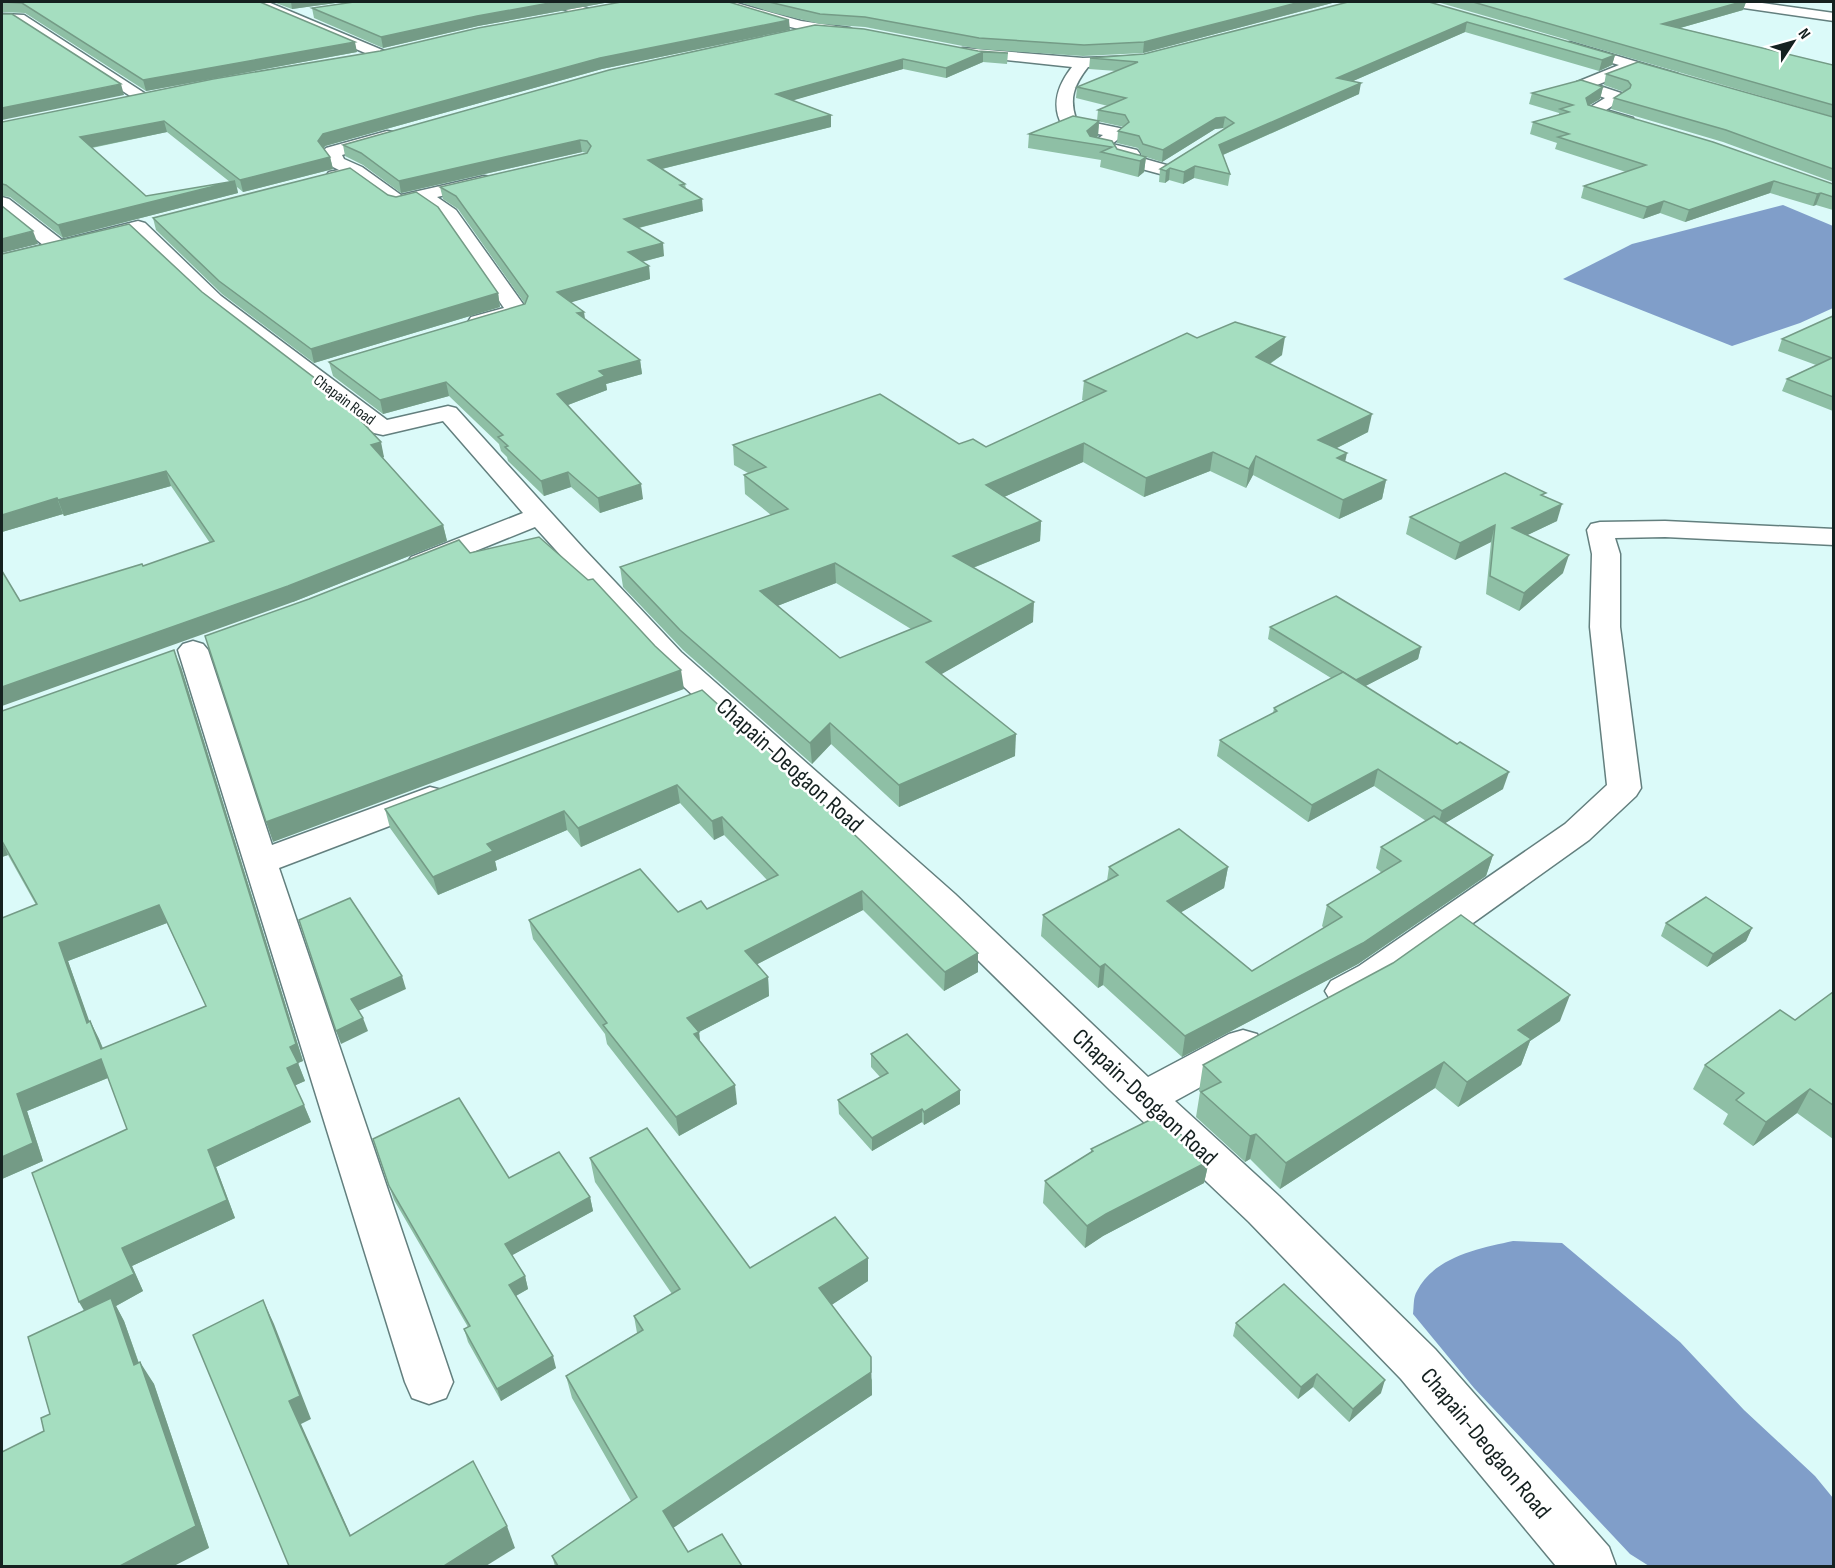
<svg xmlns="http://www.w3.org/2000/svg" width="1835" height="1568" font-family="'Sofia Sans Condensed',sans-serif">
  <rect width="100%" height="100%" fill="#dbfaf9"/>
  <g fill="#809ec9">
    <polygon points="1783,205 1833,226 1833,308 1800,323 1732,346 1563,279 1632,244"/>
    <path d="M 1513,1241 L 1562,1243 L 1680,1342 L 1744,1410 L 1815,1476 L 1833,1498 L 1833,1566 L 1649,1566 L 1630,1554 L 1474,1388 L 1413,1314 C 1414,1307 1413,1297 1417,1291 C 1434,1257 1480,1248 1513,1241 Z"/>
  </g>
  <g fill="none" stroke-linecap="round" stroke-linejoin="round">
    <defs>
      <g id="street">
        <polygon points="251,2 268,2 387,52 389,55 387,58 377,58 253,5"/>
        <polygon points="547,2 566,2 590,9 592,12 585,16 549,5"/>
        <path d="M 714,2 L 733,2 L 801,21 L 850,28 L 857,32 C 843,47 738,12 716,5 Z"/>
        <polygon points="1723,2 1755,2 1834,13 1834,21 1730,6"/>
        <polygon points="2,14 24,15 152,98 150,101 138,101 16,22 2,22"/>
        <polygon points="1570,42 1678,74 1681,77 1673,82 1634,70 1597,85 1624,94 1626,97 1606,110 1633,118 1635,122 1633,126 1627,127 1586,114 1584,111 1605,98 1577,88 1575,85 1577,82 1619,65 1565,49 1563,46 1565,43"/>
        <path d="M 963,48 L 1083,58 L 1141,56 L 1143,59 L 1136,63 L 1088,67 C 1074,85 1069,98 1076,119 L 1124,129 L 1126,133 L 1112,144 L 1137,150 L 1140,154 L 1138,157 L 1170,166 L 1173,170 L 1170,174 L 1164,175 L 1116,162 L 1113,158 L 1115,155 L 1091,150 L 1088,146 L 1103,135 L 1063,127 C 1050,105 1058,85 1072,67 L 958,55 L 956,52 L 958,49 Z"/>
        <polygon points="387,131 393,132 395,136 393,140 342,155 344,159 362,167 401,195 484,176 490,177 493,181 490,185 437,197 456,210 528,311 525,316 479,328 471,327 468,322 471,317 504,308 442,218 419,202 398,207 391,205 353,177 335,181 329,180 326,176 329,172 339,170 331,166 323,152 326,148"/>
        <polygon points="2,197 9,199 62,240 138,221 145,223 221,296 387,420 448,406 456,408 584,549 681,652 955,894 1148,1077 1229,1034 1243,1030 1257,1034 1263,1045 1257,1056 1175,1101 1279,1196 1435,1349 1609,1547 1616,1566 1556,1566 1401,1379 1249,1222 1110,1090 929,912 659,664 535,527 431,569 421,571 411,569 407,563 411,557 523,513 443,421 383,435 374,433 207,304 134,234 2,267 2,255 43,245 2,212"/>
        <path d="M 1665,521 L 1834,529 L 1834,545 L 1665,537 L 1615,538 L 1620,554 L 1620,627 L 1641,788 L 1636,796 L 1589,840 L 1385,986 C 1365,997 1354,1008 1331,1001 L 1325,991 L 1331,981 L 1359,966 L 1565,824 L 1607,785 L 1590,627 L 1592,554 L 1587,530 L 1591,524 L 1600,522 Z"/>
        <polygon points="193,641 203,644 208,650 272,845 430,787 442,790 447,798 442,806 279,868 453,1382 446,1398 429,1404 412,1398 405,1382 178,650 183,644"/>
      </g>
    </defs>
    <use href="#street" stroke="#637f7e" stroke-width="3"/>
    <use href="#street" fill="#fff" fill-rule="evenodd"/>
  </g>
  <g fill="#8ebfa5" fill-rule="evenodd">
    <polygon points="2,2 260,2 357,52 146,91 25,13 2,12"/>
    <polygon points="273,2 343,2 292,9"/>
    <polygon points="354,2 610,2 478,26 383,48 314,18 312,8"/>
    <polygon points="739,2 1336,2 1143,53 1083,56 978,49 865,27 820,24 774,13"/>
    <polygon points="1429,2 1615,55 1612,65 1599,71 1465,32 1353,81 1359,94 1223,155 1230,174 1228,186 1194,178 1183,184 1169,180 1165,183 1159,182 1160,169 1224,129 1223,128 1215,129 1162,162 1146,157 1144,172 1138,177 1100,167 1101,160 1028,148 1029,134 1099,121 1098,136 1096,138 1117,149 1142,156 1138,148 1117,143 1118,131 1124,127 1097,121 1098,110 1108,106 1076,98 1077,87 1116,71 1089,69 1090,58 1144,54"/>
    <polygon points="1437,2 1746,2 1743,10 1680,28 1833,65 1833,117"/>
    <path d="M 790,30 L 602,69 L 325,146 L 324,149 L 330,157 L 333,169 L 243,192 L 237,187 L 238,193 L 63,238 L 10,197 L 2,196 L 2,122 ZM 167,132 L 230,182 L 146,196 L 92,148 Z"/>
    <polygon points="978,51 1008,53 1007,64 983,62 946,78 903,69 793,100 831,127 662,169 685,184 686,189 703,211 639,228 664,256 642,262 649,266 650,279 571,302 585,319 640,360 642,374 606,384 607,390 568,405 643,499 600,513 571,487 544,496 508,461 507,457 501,451 499,444 449,396 383,414 333,376 329,362 525,304 458,209 443,199 440,187 587,153 582,152 401,193 363,165 345,156 343,145 609,70"/>
    <polygon points="1606,74 1833,117 1833,182 1723,142 1611,109 1614,98 1624,92 1604,85"/>
    <polygon points="1603,87 1600,99 1589,105 1833,184 1833,210 1816,205 1813,206 1770,193 1685,222 1660,213 1643,219 1581,198 1584,186 1626,172 1555,149 1557,143 1530,134 1533,122 1559,115 1559,113 1529,104 1532,93"/>
    <polygon points="153,218 498,293 500,307 314,363 222,294 156,230"/>
    <polygon points="202,292 370,431 384,457 383,458 443,525 447,541 293,602 20,601 143,566 210,543 171,486 64,516 63,514 2,532"/>
    <polygon points="1833,316 1833,411 1782,391 1787,379 1816,365 1778,351 1782,339"/>
    <path d="M 1197,338 L 1282,355 L 1270,364 L 1368,432 L 1337,448 L 1345,461 L 1386,480 L 1382,499 L 1339,519 L 1253,475 L 1246,488 L 1210,471 L 1144,497 L 1083,462 L 1004,497 L 1041,521 L 1040,541 L 973,568 L 1033,622 L 941,674 L 1015,756 L 899,807 L 831,744 L 812,764 L 683,650 L 623,587 L 620,567 L 771,515 L 745,494 L 744,475 L 748,473 L 734,465 L 733,445 L 959,444 L 986,447 L 1085,401 L 1082,400 L 1084,381 ZM 836,583 L 911,629 L 840,658 L 777,606 Z"/>
    <polygon points="1545,496 1557,521 1527,535 1563,573 1519,611 1486,594 1491,542 1455,560 1406,534 1410,517"/>
    <polygon points="1270,627 1421,647 1418,659 1365,686 1503,789 1445,823 1493,855 1486,876 1358,964 1182,1057 1103,985 1098,988 1041,936 1043,915 1107,881 1109,867 1228,867 1224,888 1181,912 1252,971 1324,928 1322,926 1327,905 1382,873 1376,868 1381,847 1426,821 1374,786 1308,822 1217,756 1220,740 1273,713 1274,708 1331,678 1268,639"/>
    <path d="M 181,667 L 303,1061 L 298,1063 L 305,1081 L 295,1085 L 311,1122 L 216,1167 L 235,1218 L 132,1266 L 143,1291 L 116,1306 L 124,1321 L 139,1363 L 154,1384 L 209,1548 L 44,1431 L 84,1310 L 127,1129 L 108,1078 L 27,1111 L 43,1161 L 2,1179 L 36,905 L 8,855 L 2,857 L 2,711 ZM 167,923 L 206,1006 L 103,1048 L 99,1039 L 90,1021 L 89,1022 L 68,961 Z"/>
    <polygon points="789,769 789,772 978,953 978,972 944,991 863,910 757,964 768,977 769,996 699,1032 700,1042 737,1104 679,1136 607,1044 605,1034 533,939 529,920 678,912 707,909 767,880 724,835 714,840 680,803 581,847 567,830 495,861 497,870 438,895 390,828 385,809"/>
    <polygon points="1666,923 1752,928 1746,941 1707,967 1661,936"/>
    <polygon points="1833,992 1833,1139 1797,1113 1753,1146 1723,1124 1728,1114 1693,1089 1705,1065 1795,1020"/>
    <polygon points="1560,1021 1530,1041 1521,1065 1458,1107 1435,1088 1280,1189 1250,1159 1245,1162 1196,1117 1200,1092 1199,1091 1203,1065"/>
    <polygon points="871,1054 960,1104 924,1125 922,1122 872,1151 839,1114 838,1100 880,1077 871,1067"/>
    <polygon points="373,1139 509,1178 590,1197 593,1211 512,1255 525,1276 528,1289 516,1296 556,1368 501,1401 468,1342 464,1329 468,1327 394,1200"/>
    <polygon points="1091,1149 1209,1161 1204,1183 1103,1236 1085,1248 1043,1203 1045,1181 1091,1152"/>
    <polygon points="590,1158 750,1268 868,1258 868,1281 831,1305 872,1380 872,1395 673,1528 688,1552 742,1566 555,1566 552,1556 631,1501 572,1398 566,1376 637,1333 634,1316 672,1294 595,1182"/>
    <polygon points="1236,1323 1381,1393 1349,1422 1313,1387 1298,1399 1233,1336"/>
  </g>
  <g fill="#749b86">
    <polygon points="291,2 343,2 292,9"/>
    <polygon points="555,2 610,2 478,26 383,48 381,37 477,16"/>
    <polygon points="1300,2 1336,2 1143,53 1144,42"/>
    <polygon points="1741,2 1746,2 1743,10 1659,34 1662,24"/>
    <polygon points="789,20 790,30 602,69 325,146 321,153 318,141 323,134 600,58"/>
    <polygon points="1467,22 1465,32 1335,89 1337,78"/>
    <polygon points="355,42 357,52 146,91 143,80"/>
    <polygon points="983,52 983,62 946,78 946,68"/>
    <polygon points="1615,55 1612,65 1599,71 1602,60"/>
    <polygon points="903,59 903,69 777,105 776,94"/>
    <polygon points="1361,83 1359,94 1218,157 1219,145"/>
    <polygon points="121,84 124,95 2,120 2,108"/>
    <polygon points="1603,87 1600,99 1583,109 1586,98"/>
    <polygon points="831,115 831,127 649,172 648,160"/>
    <polygon points="1225,117 1223,128 1215,129 1162,162 1163,150 1216,118"/>
    <polygon points="164,121 167,132 84,149 80,137"/>
    <polygon points="1099,121 1098,136 1089,143 1087,131"/>
    <polygon points="580,140 582,152 401,193 399,181"/>
    <polygon points="330,157 333,169 243,192 240,180"/>
    <polygon points="1146,157 1144,172 1138,177 1140,161"/>
    <polygon points="1195,166 1194,178 1183,184 1184,172"/>
    <polygon points="1170,168 1169,180 1165,183 1166,171"/>
    <polygon points="235,181 238,193 63,238 58,225"/>
    <polygon points="1774,181 1770,193 1685,222 1689,210"/>
    <polygon points="1821,193 1816,205 1813,206 1817,194"/>
    <polygon points="702,199 703,211 626,231 624,219"/>
    <polygon points="1664,201 1660,213 1643,219 1647,207"/>
    <polygon points="33,231 38,244 2,253 2,239"/>
    <polygon points="663,243 664,256 629,265 628,252"/>
    <polygon points="649,266 650,279 559,306 557,292"/>
    <polygon points="498,293 500,307 314,363 311,349"/>
    <polygon points="584,312 586,325 577,313"/>
    <polygon points="1285,337 1282,355 1253,375 1256,357"/>
    <polygon points="640,360 642,374 606,384 607,390 560,408 557,394 599,371"/>
    <polygon points="446,382 449,396 383,414 380,400"/>
    <polygon points="1372,414 1368,432 1315,459 1318,440"/>
    <polygon points="367,418 370,433 360,420"/>
    <polygon points="381,442 384,457 375,460 371,445"/>
    <polygon points="1084,443 1083,462 986,505 986,485"/>
    <polygon points="1213,452 1210,471 1144,497 1146,478"/>
    <polygon points="1347,453 1343,472 1337,458"/>
    <polygon points="1256,456 1253,475 1246,488 1249,469"/>
    <polygon points="166,471 171,486 64,516 58,500"/>
    <polygon points="568,472 571,487 544,496 541,481"/>
    <polygon points="1386,480 1382,499 1339,519 1343,500"/>
    <polygon points="641,484 643,499 600,513 598,498"/>
    <polygon points="57,498 63,514 2,532 2,515"/>
    <polygon points="1562,504 1557,521 1507,545 1512,528"/>
    <polygon points="1041,521 1040,541 952,576 953,556"/>
    <polygon points="443,525 447,541 293,602 2,706 2,687"/>
    <polygon points="1495,525 1491,542 1455,560 1460,543"/>
    <polygon points="1569,555 1563,573 1519,611 1524,593"/>
    <polygon points="835,563 836,583 762,612 760,591"/>
    <polygon points="1034,602 1033,622 926,683 926,662"/>
    <polygon points="1421,647 1418,659 1354,692 1356,680"/>
    <polygon points="174,650 181,667 303,1061 298,1063 305,1081 294,1086 287,1068 290,1047"/>
    <polygon points="681,670 684,689 273,842 266,822"/>
    <polygon points="830,723 831,744 812,764 810,743"/>
    <polygon points="1016,734 1015,756 899,807 899,785"/>
    <polygon points="1378,769 1374,786 1308,822 1312,805"/>
    <polygon points="1509,772 1503,789 1437,828 1442,811"/>
    <polygon points="677,785 680,803 581,847 578,828"/>
    <polygon points="564,811 567,830 495,861 497,870 438,895 433,877 487,844"/>
    <polygon points="722,817 724,835 714,840 712,821"/>
    <polygon points="2,842 8,855 2,857"/>
    <polygon points="1493,855 1486,876 1358,964 1182,1057 1185,1036"/>
    <polygon points="1228,867 1224,888 1164,922 1167,901"/>
    <polygon points="862,891 863,910 746,970 745,951"/>
    <polygon points="159,905 167,923 68,961 96,1040 87,1023 59,943"/>
    <polygon points="1752,928 1746,941 1707,967 1713,954"/>
    <polygon points="978,953 978,972 944,991 945,972"/>
    <polygon points="1105,964 1103,985 1098,988 1100,967"/>
    <polygon points="402,976 406,989 356,1012 351,999"/>
    <polygon points="768,977 769,996 699,1032 701,1051 687,1018"/>
    <polygon points="1570,995 1560,1021 1530,1041 1521,1065 1458,1107 1467,1082 1518,1030"/>
    <polygon points="363,1018 368,1031 341,1044 336,1031"/>
    <polygon points="90,1021 99,1039 110,1067 101,1049"/>
    <polygon points="101,1059 110,1077 27,1111 43,1161 2,1179 2,1157 17,1094"/>
    <polygon points="1444,1062 1435,1088 1280,1189 1286,1163"/>
    <polygon points="735,1085 737,1104 679,1136 676,1117"/>
    <polygon points="1810,1089 1797,1113 1753,1146 1766,1122"/>
    <polygon points="960,1090 960,1104 924,1125 924,1112"/>
    <polygon points="304,1105 311,1122 216,1167 235,1218 132,1266 143,1291 116,1306 124,1321 147,1387 89,1319 79,1302 122,1248 208,1150"/>
    <polygon points="922,1109 922,1122 872,1151 872,1138"/>
    <polygon points="1256,1134 1250,1159 1245,1162 1250,1136"/>
    <polygon points="1209,1161 1204,1183 1103,1236 1085,1248 1087,1226 1106,1214"/>
    <polygon points="590,1197 593,1211 509,1257 505,1244"/>
    <polygon points="868,1258 868,1281 821,1312 819,1288"/>
    <polygon points="525,1276 528,1289 512,1298 509,1285"/>
    <polygon points="263,1300 274,1324 311,1419 301,1424 361,1558 350,1536 289,1401"/>
    <polygon points="553,1356 556,1368 501,1401 497,1389"/>
    <polygon points="871,1357 872,1395 667,1532 663,1511"/>
    <polygon points="140,1362 154,1384 209,1548 174,1566 120,1566"/>
    <polygon points="1317,1374 1313,1387 1298,1399 1301,1387"/>
    <polygon points="1385,1380 1381,1393 1349,1422 1353,1409"/>
    <polygon points="507,1526 515,1548 486,1566 444,1566"/>
  </g>
  <g fill="#a5dec0" stroke="#749b86" stroke-width="1.5" fill-rule="evenodd">
    <polygon points="2,2 260,2 355,42 143,80 22,3"/>
    <polygon points="354,2 555,2 477,16 381,37 312,8"/>
    <polygon points="621,2 729,2 789,20 600,58 323,134 318,141 330,157 240,180 164,121 80,137 146,196 235,181 58,225 6,185 2,184 2,122 213,79 380,51 478,28"/>
    <polygon points="769,2 1300,2 1144,42 1084,45 979,38 865,17 820,14"/>
    <polygon points="1348,2 1429,2 1615,55 1602,60 1467,22 1337,78 1361,83 1219,145 1230,174 1195,166 1184,172 1170,168 1166,171 1160,169 1234,123 1225,117 1216,118 1163,150 1143,144 1139,136 1118,131 1129,122 1125,115 1098,110 1126,98 1077,87 1138,62 1090,58 1144,54"/>
    <polygon points="1473,2 1741,2 1662,24 1833,65 1833,105"/>
    <polygon points="2,14 12,14 121,84 2,108"/>
    <polygon points="815,25 864,29 978,51 1008,53 983,52 946,68 903,59 776,94 831,115 648,160 685,184 680,185 702,199 624,219 663,243 628,252 649,266 557,292 584,312 577,313 640,360 599,371 605,376 557,394 641,484 598,498 568,472 541,481 505,447 508,446 498,437 503,435 446,382 380,400 329,362 525,304 528,296 456,196 440,187 587,153 591,146 587,141 580,140 399,181 361,153 343,145 609,70"/>
    <polygon points="1638,62 1833,117 1833,169 1726,130 1614,98 1630,88 1631,85 1628,81 1606,74"/>
    <polygon points="1581,80 1603,87 1586,98 1588,105 1713,142 1833,184 1833,197 1821,193 1817,194 1774,181 1689,210 1664,201 1647,207 1584,186 1646,165 1558,137 1569,134 1533,122 1569,112 1560,109 1573,105 1532,93"/>
    <polygon points="1073,116 1099,121 1087,131 1090,136 1112,141 1117,149 1146,157 1140,161 1101,152 1112,147 1029,134"/>
    <polygon points="350,168 388,195 396,197 416,192 438,207 498,293 311,349 219,281 153,218"/>
    <polygon points="2,206 33,231 2,239"/>
    <polygon points="129,224 202,292 367,418 360,420 381,442 371,445 443,525 288,586 2,687 2,571 20,601 142,564 143,566 214,541 166,471 58,500 57,498 2,515 2,254"/>
    <polygon points="1833,316 1833,397 1787,379 1832,358 1782,339"/>
    <path d="M 1235,322 L 1285,337 L 1256,357 L 1372,414 L 1318,440 L 1347,453 L 1337,458 L 1386,480 L 1343,500 L 1256,456 L 1249,469 L 1213,452 L 1146,478 L 1084,443 L 986,485 L 1041,521 L 953,556 L 1034,602 L 926,662 L 1016,734 L 899,785 L 830,723 L 810,743 L 680,630 L 620,567 L 788,509 L 744,475 L 766,467 L 733,445 L 880,394 L 959,444 L 973,439 L 986,447 L 1106,391 L 1084,381 L 1187,333 L 1197,338 ZM 835,563 L 931,621 L 840,658 L 760,591 Z"/>
    <polygon points="1505,473 1546,493 1541,495 1562,504 1512,528 1569,555 1524,593 1490,576 1495,525 1460,543 1410,517"/>
    <polygon points="539,537 588,580 593,579 655,646 681,670 266,822 205,636 309,599 459,540 470,553"/>
    <polygon points="1336,596 1421,647 1356,680 1270,627"/>
    <path d="M 174,650 L 296,1044 L 290,1047 L 298,1063 L 287,1068 L 304,1105 L 208,1150 L 227,1200 L 122,1248 L 134,1274 L 79,1302 L 32,1173 L 127,1129 L 101,1059 L 17,1094 L 33,1143 L 2,1157 L 2,918 L 37,904 L 2,841 L 2,711 ZM 159,905 L 206,1006 L 101,1049 L 90,1021 L 87,1023 L 59,943 Z"/>
    <polygon points="1343,672 1457,744 1460,742 1509,772 1442,811 1378,769 1312,805 1220,740 1277,711 1274,708"/>
    <polygon points="702,690 789,769 787,770 978,953 945,972 862,891 745,951 768,977 687,1018 699,1032 694,1034 735,1085 676,1117 603,1025 607,1023 529,920 640,869 678,912 701,901 707,909 778,875 722,817 712,821 677,785 578,828 564,811 487,844 493,851 433,877 385,809"/>
    <polygon points="1434,816 1493,855 1363,943 1185,1036 1105,964 1100,967 1043,915 1118,875 1109,867 1179,829 1228,867 1167,901 1252,971 1342,917 1327,905 1401,861 1381,847"/>
    <polygon points="1706,897 1752,928 1713,954 1666,923"/>
    <polygon points="350,898 402,976 351,999 363,1018 336,1031 299,920"/>
    <polygon points="1461,915 1570,995 1518,1030 1531,1039 1467,1082 1444,1062 1286,1163 1256,1134 1250,1136 1201,1092 1221,1082 1203,1065 1393,963"/>
    <polygon points="1833,992 1833,1105 1810,1089 1766,1122 1736,1100 1744,1093 1705,1065 1780,1010 1795,1020"/>
    <polygon points="907,1034 960,1090 924,1112 922,1109 872,1138 838,1100 888,1073 871,1054"/>
    <polygon points="459,1098 509,1178 559,1152 590,1197 505,1244 525,1276 509,1285 553,1356 497,1389 464,1329 470,1326 389,1186 373,1139"/>
    <polygon points="1160,1115 1209,1161 1106,1214 1087,1226 1045,1181 1093,1151 1091,1149"/>
    <polygon points="647,1128 750,1268 835,1217 868,1258 819,1288 871,1357 871,1372 663,1511 688,1552 722,1534 742,1566 558,1566 552,1556 637,1497 566,1376 643,1330 634,1316 680,1289 590,1158"/>
    <polygon points="1284,1284 1385,1380 1353,1409 1317,1374 1301,1387 1236,1323"/>
    <polygon points="111,1298 134,1365 140,1362 196,1526 120,1566 2,1566 2,1452 44,1431 41,1418 50,1414 28,1337"/>
    <polygon points="263,1300 300,1396 289,1401 350,1536 473,1461 507,1526 444,1566 289,1566 193,1335"/>
  </g>
  <g text-anchor="middle" stroke-width="5" stroke-linejoin="round" paint-order="stroke">
    <g font-size="16" fill="#152120" stroke="#fff">
      <text transform="translate(345 399) rotate(37)" y="6">Chapain Road</text>
    </g>
    <g font-size="24" fill="#152120" stroke="#fff">
      <text transform="translate(790 765) rotate(42)" y="8">Chapain-Deogaon Road</text>
      <text transform="translate(1145 1097) rotate(43)" y="8">Chapain-Deogaon Road</text>
      <text transform="translate(1486 1443) rotate(50)" y="8">Chapain-Deogaon Road</text>
    </g>
  </g>
  <rect width="1835" height="1568" fill="none" stroke="#152120" stroke-width="6"/>
  <g transform="translate(1793 42) rotate(54)" stroke="#ffffff" stroke-width="4.5" paint-order="stroke">
  <path d="M0-4.5L10 22L0 15L-10 22Z" fill="#152120"/>
  <text y="-9" font-size="16" font-weight="bold" text-anchor="middle" fill="#152120">N</text>
  </g>
</svg>
